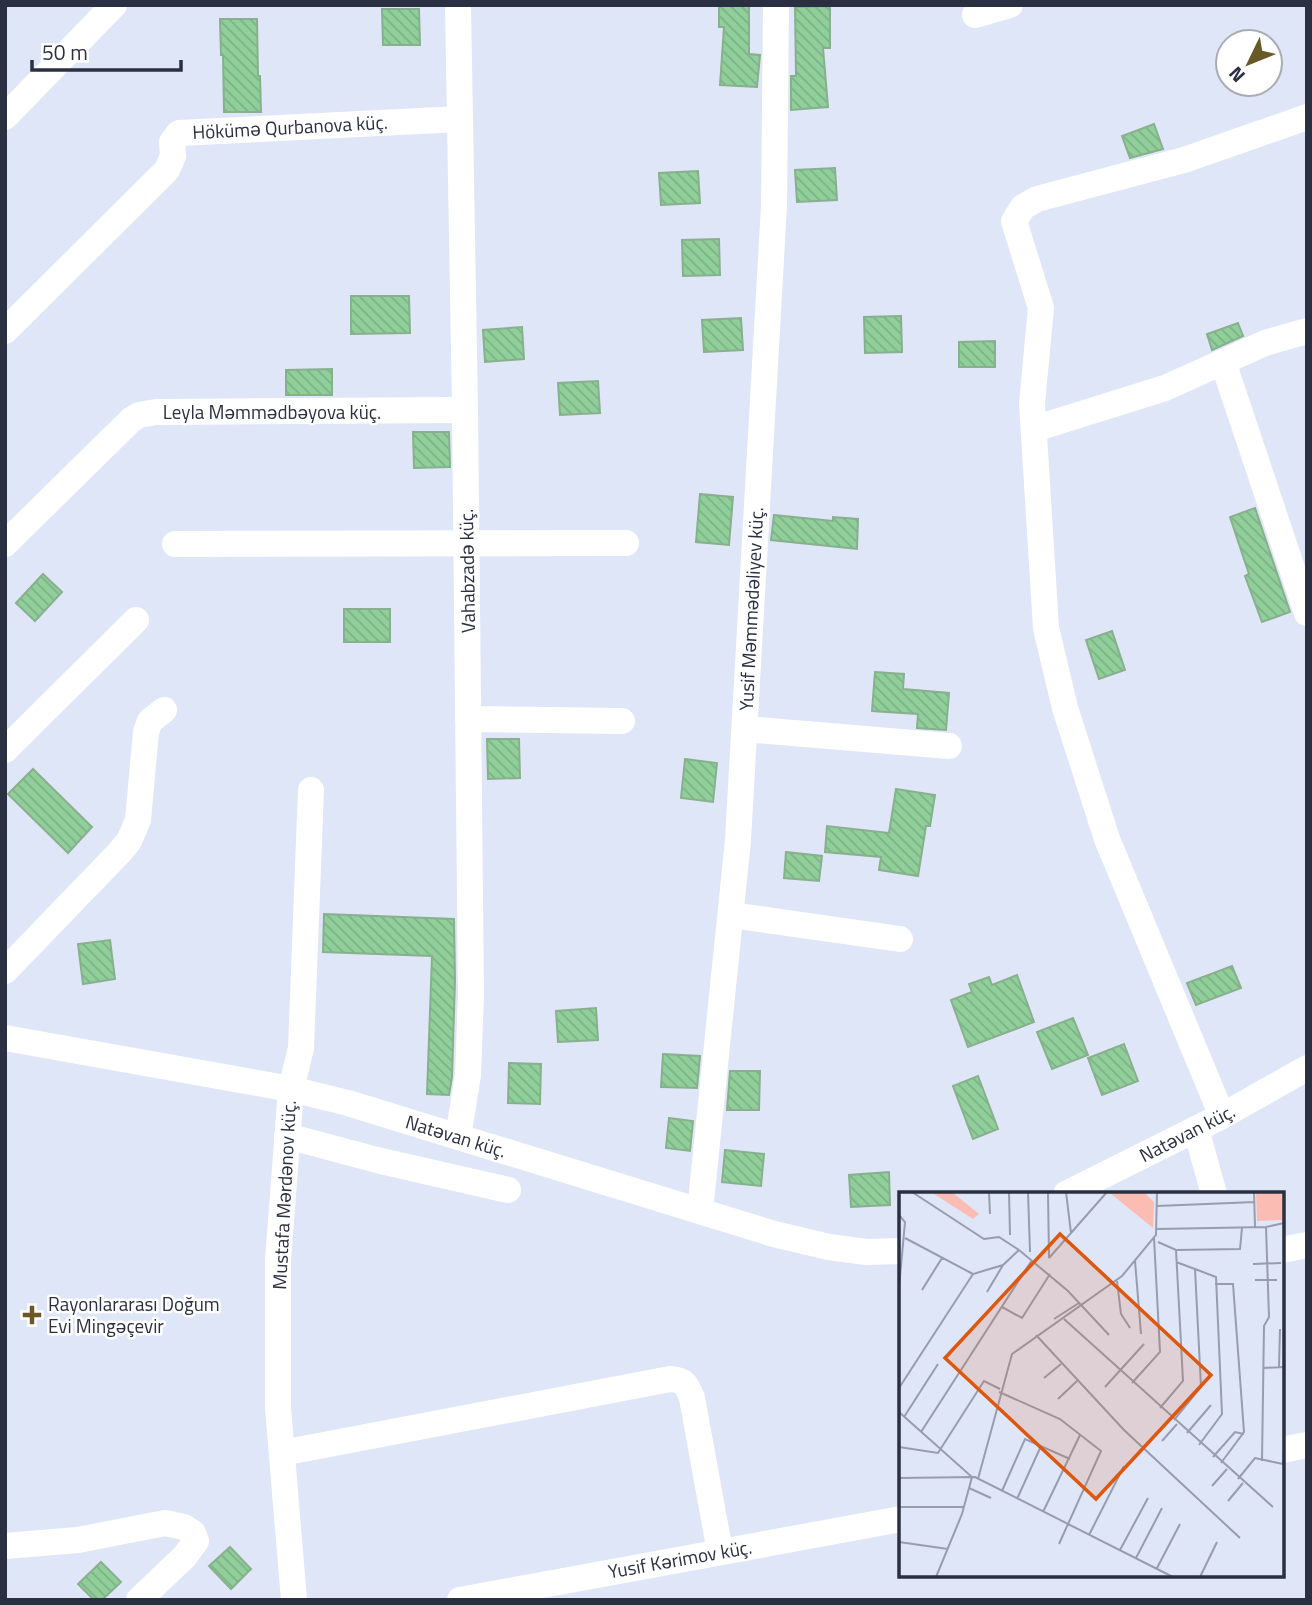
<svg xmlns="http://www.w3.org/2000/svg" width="1312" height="1605" font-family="'Titillium Web',sans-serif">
  <defs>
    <pattern id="building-back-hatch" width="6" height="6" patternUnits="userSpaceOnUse" patternTransform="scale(1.75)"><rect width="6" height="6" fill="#90cf9a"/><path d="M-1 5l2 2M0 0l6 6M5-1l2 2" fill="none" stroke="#7cb286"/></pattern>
  </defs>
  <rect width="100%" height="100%" fill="#dfe6f8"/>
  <g fill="url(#building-back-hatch)" stroke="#88b08e" stroke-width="2">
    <polygon points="719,5 749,5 749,54 760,55 757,87 720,85 724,27 719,27"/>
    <polygon points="830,6 830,48 823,48 828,107 791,110 791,76 796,76 795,7"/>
    <polygon points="382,9 419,9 420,45 383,45"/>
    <polygon points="220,19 257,19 258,76 260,76 261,112 224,112 223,55 221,55"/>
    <polygon points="1154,124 1163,149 1130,158 1122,136"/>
    <polygon points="835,168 837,200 797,202 795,170"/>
    <polygon points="698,171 700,203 661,205 659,173"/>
    <polygon points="719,239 720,275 683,276 682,240"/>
    <polygon points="351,296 409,296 410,333 351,334"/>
    <polygon points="901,316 902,352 865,353 864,317"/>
    <polygon points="741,318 743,350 704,352 702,320"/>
    <polygon points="1238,323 1243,336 1212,350 1207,334"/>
    <polygon points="522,327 524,359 485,362 483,330"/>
    <polygon points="995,341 995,367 959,367 959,342"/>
    <polygon points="332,369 332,395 286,395 286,370"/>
    <polygon points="598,381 600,413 560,415 558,383"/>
    <polygon points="413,432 449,432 450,467 414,468"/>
    <polygon points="700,494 733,497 729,545 696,542"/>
    <polygon points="1255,508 1290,612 1262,622 1245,576 1249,574 1230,517"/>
    <polygon points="774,515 833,521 833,517 858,519 857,549 771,540"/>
    <polygon points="43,574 62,592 35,621 16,603"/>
    <rect x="344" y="609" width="46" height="33"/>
    <polygon points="1112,631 1125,670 1099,679 1086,640"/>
    <polygon points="875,672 904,674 903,689 949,693 946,730 917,728 918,714 872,711"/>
    <polygon points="487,739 519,739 520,778 488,779"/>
    <polygon points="685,759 717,763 713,802 681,798"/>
    <polygon points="33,769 92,827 68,853 8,794"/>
    <polygon points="896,789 935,795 930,826 926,826 918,876 879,870 881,857 825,852 827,826 889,833"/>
    <polygon points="786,852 822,856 819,881 784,878"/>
    <polygon points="324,914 454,919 455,980 452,1077 449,1095 427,1094 432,956 323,952"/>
    <polygon points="110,940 115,979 83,984 78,944"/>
    <polygon points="1232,966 1241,988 1196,1005 1187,983"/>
    <polygon points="1017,975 1034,1022 968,1047 951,1000 972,992 969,984 989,977 992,985"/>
    <polygon points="596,1008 598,1040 558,1042 556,1011"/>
    <polygon points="1073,1018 1088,1055 1052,1069 1037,1032"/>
    <polygon points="1124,1044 1138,1081 1102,1095 1088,1058"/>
    <polygon points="663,1054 700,1056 697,1088 661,1087"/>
    <polygon points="509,1063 541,1064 540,1104 508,1103"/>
    <polygon points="730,1071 760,1071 759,1110 727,1110"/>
    <polygon points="978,1076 998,1129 973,1139 953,1086"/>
    <polygon points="669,1118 693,1121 690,1151 666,1148"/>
    <polygon points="725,1150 764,1154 761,1186 722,1182"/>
    <polygon points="889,1172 890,1205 851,1207 849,1175"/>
    <polygon points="230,1547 251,1569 231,1589 209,1566"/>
    <polygon points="101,1562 121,1582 102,1600 94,1600 78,1584"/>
  </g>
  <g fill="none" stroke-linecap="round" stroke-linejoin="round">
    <g stroke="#fff" stroke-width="26">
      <polyline points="458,5 465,410 471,995 468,1075 458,1137"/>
      <polyline points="975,15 1010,5"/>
      <polyline points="5,117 114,5"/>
      <polyline points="5,331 167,170 173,156 172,142 179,133 460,119"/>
      <polyline points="1223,362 1307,613"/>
      <polyline points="1034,429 1165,388 1265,343 1307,331"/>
      <polyline points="5,544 131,420 139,415 156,412 465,410"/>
      <polyline points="175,544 626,543"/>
      <polyline points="468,719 622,721"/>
      <polyline points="745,729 949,746"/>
      <polyline points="5,750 136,620"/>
      <polyline points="731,915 900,939"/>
      <polyline points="5,971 118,854 129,841 138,820 146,732 150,721 164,710"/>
      <polyline points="5,1038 291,1089 348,1103 774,1234 829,1247 866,1252 901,1251"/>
      <polyline points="1222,1116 1107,839 1065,708 1046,628 1032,403 1041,308 1014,221 1023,207 1037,199 1184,160 1307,117"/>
      <polyline points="1196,1129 1214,1194"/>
      <polyline points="287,1136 381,1161 508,1190"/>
      <polyline points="1066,1194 1222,1116 1307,1068"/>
      <polyline points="700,1211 738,840 774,206 776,5"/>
      <polyline points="1282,1250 1307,1245"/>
      <polyline points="1282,1450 1307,1445"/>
      <path d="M 282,1453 L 670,1379 C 685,1380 686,1384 692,1398 L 720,1552"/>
      <polyline points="5,1546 78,1540 165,1523 184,1527 193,1533 196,1541 185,1556 139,1600"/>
      <polyline points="294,1600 278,1408 278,1260 291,1089 301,1048 311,790"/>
      <polyline points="460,1600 901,1519"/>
    </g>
  </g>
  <path fill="#6b5827" stroke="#fff" stroke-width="2.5" d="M28.5 1304.5h7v7h7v7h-7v7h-7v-7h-7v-7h7z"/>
  <g text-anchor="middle" stroke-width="5" stroke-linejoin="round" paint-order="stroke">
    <g font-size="19" fill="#2a3041" stroke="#fff">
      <text transform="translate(290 127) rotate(-3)" y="7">Hökümə Qurbanova küç.</text>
      <text x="272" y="419">Leyla Məmmədbəyova küç.</text>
      <text transform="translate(467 571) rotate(-91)" y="7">Vahabzadə küç.</text>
      <text transform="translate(751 609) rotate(-87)" y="7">Yusif Məmmədəliyev küç.</text>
      <text transform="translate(1187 1133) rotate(-27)" y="7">Natəvan küç.</text>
      <text transform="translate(456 1136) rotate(17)" y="7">Natəvan küç.</text>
      <text transform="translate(284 1195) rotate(-87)" y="7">Mustafa Mərdənov küç.</text>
      <text transform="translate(680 1559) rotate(-10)" y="7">Yusif Kərimov küç.</text>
    </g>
    <g font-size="19" fill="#2a3041" stroke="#fff" text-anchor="start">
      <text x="48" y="1311">Rayonlararası Doğum<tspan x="48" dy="22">Evi Mingəçevir</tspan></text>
    </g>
  </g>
  <g transform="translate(899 1192)">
    <rect width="385" height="385" fill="#dfe6f8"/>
    <path d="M 245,0 L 255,10 L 254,36 L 211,1 Z" fill="#fbbdb3"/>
    <path d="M 357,0 L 385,0 L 385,28 L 358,29 Z" fill="#fbbdb3"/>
    <path d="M 32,0 L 53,0 L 80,22 L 74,27 Z" fill="#fbbdb3"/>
    <path fill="none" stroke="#979daf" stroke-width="2" d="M 13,0 L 85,47 L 100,45 L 120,58 L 169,99 L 210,143M 90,0 L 91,22M 110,0 L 111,43M 129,0 L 131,60M 149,0 L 150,66M 167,0 L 172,41M 355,0 L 356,35M 258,14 L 356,10M 0,23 L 6,30 L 0,96M 258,37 L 367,35 L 385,31M 6,46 L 74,82M 259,50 L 277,58 L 341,57 L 343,36M 150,66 L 208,0M 236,69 L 242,142M 354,72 L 382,71M 296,77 L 317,85 L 323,222 L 300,253M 356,88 L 378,88M 218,89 L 222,122 L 231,136M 316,92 L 334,92 L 345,240 L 322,271M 23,98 L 43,66M 88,100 L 104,73M 103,115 L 123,126 L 151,82M 155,127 L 180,111M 165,127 L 374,315M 137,143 L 225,238 L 341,346M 380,175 L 381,137M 364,176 L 385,175M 145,186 L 162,172M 233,191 L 261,160 L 255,46M 206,195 L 245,152M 0,196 L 74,82 L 104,73 L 120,58M 100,200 L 161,227 L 202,259 L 160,352M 159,207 L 178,189M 261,216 L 284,189 L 277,58M 0,220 L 73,285 L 63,322 L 37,385M 5,225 L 39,172M 275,228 L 302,195 L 296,77 L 277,70M 22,240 L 133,68M 288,241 L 312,213M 263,249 L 278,232M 0,255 L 39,261 L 85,189 L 101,197M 314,265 L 336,240 L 345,242M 363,269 L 365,134 L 370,125 L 367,35M 0,286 L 76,285 L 274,385M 79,287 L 113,162 L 223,84 L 257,43 L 258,0M 339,287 L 356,266 L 384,272 L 385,256M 313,294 L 328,277M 70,296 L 92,306M 103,299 L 126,247 L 171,267M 118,307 L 142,254M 329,309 L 344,291M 0,315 L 65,315M 144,320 L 181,243M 190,343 L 225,274M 0,350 L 49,357M 221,358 L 249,306M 237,366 L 263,316M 258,376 L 281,332M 301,385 L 318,350"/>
    <path fill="#de570f" fill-opacity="0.15" stroke="#de570f" stroke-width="3.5" d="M 161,42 L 312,183 L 197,307 L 46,166 Z"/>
    <rect width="385" height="385" fill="none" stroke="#2a3041" stroke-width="3.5"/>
  </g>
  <rect width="1312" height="1605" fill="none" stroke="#2a3041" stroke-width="14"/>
  <g transform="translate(1249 63) rotate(227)"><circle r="33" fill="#ffffff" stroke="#aaacb3" stroke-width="2"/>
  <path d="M0-5L12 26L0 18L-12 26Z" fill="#6b5827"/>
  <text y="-10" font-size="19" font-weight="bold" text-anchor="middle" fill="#2a3041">N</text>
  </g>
  <path d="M32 60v10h149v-10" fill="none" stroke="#2a3041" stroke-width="3.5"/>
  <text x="42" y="60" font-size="21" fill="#2a3041" stroke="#ffffff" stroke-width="5" paint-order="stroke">50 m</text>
</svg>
